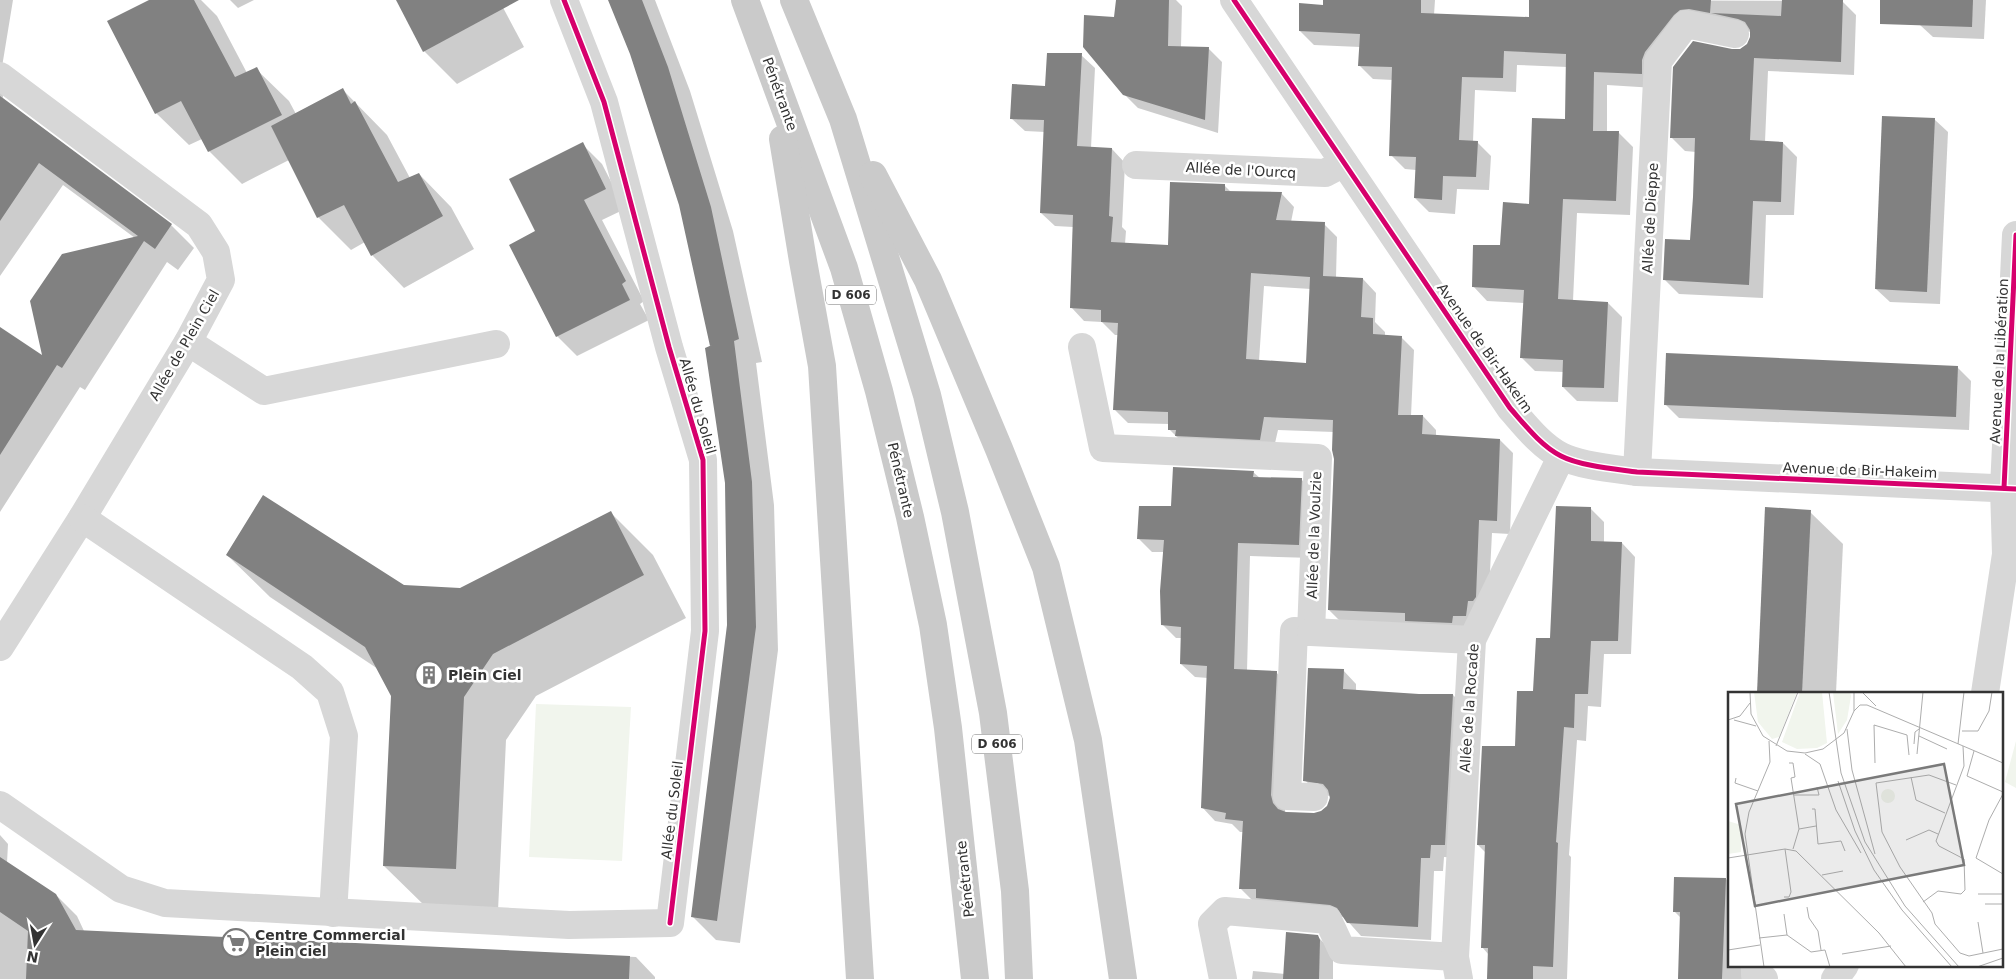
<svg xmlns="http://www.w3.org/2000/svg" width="2016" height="979" font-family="'DejaVu Sans',sans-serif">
  <rect width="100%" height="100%" fill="#fff"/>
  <g fill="#f1f5ed">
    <polygon points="536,704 631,707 622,861 529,857"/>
    <polygon points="2016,741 2016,788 2005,782"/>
  </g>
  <g fill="#0003" fill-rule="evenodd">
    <polygon points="0,0 13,0 2,67 3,98 171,225 194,248 178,270 167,262 85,390 80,387 0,512 0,329 44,357 135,238 63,185 0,276"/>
    <polygon points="151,0 201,0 217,16 247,73 256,69 289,101 296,114 343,90 387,135 410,178 419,174 451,207 474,249 404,288 372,255 365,242 351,250 318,217 289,160 242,184 209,151 202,139 189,145 156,113"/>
    <polygon points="230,0 254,0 238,8"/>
    <polygon points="398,0 499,0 524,47 457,84 424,51"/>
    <polygon points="609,0 655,0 690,91 733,231 762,362 756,363 774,505 778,650 740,943 716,940 693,917 728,625 726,483 712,347 680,205 631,54"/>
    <polygon points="1117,0 1176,0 1182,6 1181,47 1208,48 1222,62 1218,133 1138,108 1124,94 1130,19"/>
    <polygon points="1324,0 1435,0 1434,15 1530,18 1531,0 1842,1 1856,15 1854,75 1768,71 1765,142 1783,143 1797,157 1794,215 1766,215 1763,298 1679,294 1665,280 1692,241 1696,152 1685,151 1671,137 1732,51 1741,50 1748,45 1752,37 1751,32 1704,22 1695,23 1655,88 1607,85 1607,132 1619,133 1633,147 1630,215 1577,213 1573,301 1608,303 1622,317 1618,402 1577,401 1563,387 1564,372 1535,371 1521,357 1524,303 1487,301 1473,286 1530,205 1566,120 1567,67 1517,65 1516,92 1475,90 1473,142 1477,142 1491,156 1489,190 1457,189 1455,214 1429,212 1415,198 1416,170 1405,169 1391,155 1393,80 1373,79 1359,65 1360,47 1314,45 1300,31 1324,6"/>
    <polygon points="1921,0 1986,0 1984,39 1933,37 1920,25"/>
    <path d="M 1081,55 L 1095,68 L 1091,148 L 1112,149 L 1125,163 L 1122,227 L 1126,231 L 1125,244 L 1169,246 L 1225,186 L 1231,192 L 1281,193 L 1294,207 L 1291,222 L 1324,224 L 1337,237 L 1336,278 L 1363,279 L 1376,293 L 1375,322 L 1385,332 L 1385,336 L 1401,337 L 1414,350 L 1411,416 L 1423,416 L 1436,430 L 1436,436 L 1500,440 L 1513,453 L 1510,534 L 1492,533 L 1488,611 L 1479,629 L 1342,623 L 1329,610 L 1335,458 L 1334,432 L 1278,430 L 1273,452 L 1182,442 L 1169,429 L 1169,424 L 1128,423 L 1115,410 L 1119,335 L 1115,335 L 1102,322 L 1084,321 L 1071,307 L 1073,227 L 1055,226 L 1041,213 L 1045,132 L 1025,131 L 1011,118 ZM 1264,286 L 1311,289 L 1307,364 L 1259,361 Z"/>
    <polygon points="1934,119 1948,132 1940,304 1890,302 1876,289"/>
    <polygon points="582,144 602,164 625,209 602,220 644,301 640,304 649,320 577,356 557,336 537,232"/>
    <polygon points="1957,367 1971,381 1969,430 1679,418 1666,405"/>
    <polygon points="1253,472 1260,478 1301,479 1314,492 1312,558 1250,556 1247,671 1276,672 1289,686 1285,812 1314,814 1321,812 1328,806 1330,796 1318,794 1305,780 1343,670 1356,684 1356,691 1419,695 1453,695 1466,708 1458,858 1444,857 1443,871 1434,871 1431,940 1361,936 1344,917 1270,911 1253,901 1240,888 1243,832 1240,832 1232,824 1215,821 1202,807 1208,678 1195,677 1181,664 1182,638 1176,638 1162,624 1164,552 1152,552 1138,538 1172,508"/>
    <polygon points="1591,509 1604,522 1604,543 1622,543 1635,557 1631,654 1604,654 1601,707 1588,706 1586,741 1577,740 1569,855 1571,857 1567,979 1488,979 1489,955 1482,947 1486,853 1478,845 1516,747"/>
    <polygon points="1810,512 1843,544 1836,693 1759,693"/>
    <polygon points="611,513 653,555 686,618 536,696 506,740 498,911 427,908 384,866 392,696 378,669 270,597 227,555 404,586 460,590"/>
    <polygon points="0,835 8,844 7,863 58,897 77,916 84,931 636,957 655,977 655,979 0,979"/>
    <polygon points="1726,879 1730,883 1730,965 1756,965 1755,979 1679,979 1681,918 1674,911"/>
    <polygon points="1317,936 1331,950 1333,955 1333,979 1252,979 1253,971 1285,974"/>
  </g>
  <g fill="#818181" fill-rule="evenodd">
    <polygon points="149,0 194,0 235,77 257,67 282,115 208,152 181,101 155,114 107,21"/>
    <polygon points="396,0 519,0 423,52"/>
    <polygon points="608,0 642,0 668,67 711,207 739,339 734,341 752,482 756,627 717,921 691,917 727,625 725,483 705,348 712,345 710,346 679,205 630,54"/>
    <polygon points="1116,0 1169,0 1168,46 1209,47 1205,120 1123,95 1083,47 1084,15 1114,17"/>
    <polygon points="1323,0 1421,0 1421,13 1529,17 1529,0 1711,0 1710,13 1689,9 1680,10 1674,15 1645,52 1642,60 1642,74 1594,72 1593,131 1619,131 1616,201 1563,199 1558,299 1608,302 1604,388 1562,387 1563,360 1520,358 1524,290 1472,287 1473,245 1500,245 1503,202 1529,204 1532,118 1565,119 1566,54 1504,51 1503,78 1462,77 1459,140 1478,141 1476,177 1443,176 1442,200 1414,198 1416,157 1389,156 1392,67 1358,66 1360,34 1299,31 1299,3 1323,5"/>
    <polygon points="1782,0 1843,0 1841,62 1754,58 1750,140 1783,142 1781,202 1753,201 1749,285 1663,280 1665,239 1690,240 1693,197 1695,138 1670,138 1673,67 1693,41 1732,49 1740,49 1747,44 1750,37 1750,30 1745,22 1738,19 1711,13 1781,16"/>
    <polygon points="1880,0 1973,0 1972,27 1880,24"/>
    <path d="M 1047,53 L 1082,53 L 1077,146 L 1112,148 L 1109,216 L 1113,217 L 1111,242 L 1168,245 L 1170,182 L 1225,184 L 1225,191 L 1282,192 L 1276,220 L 1325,222 L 1323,276 L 1363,278 L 1361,317 L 1373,318 L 1373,334 L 1402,336 L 1398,415 L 1423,415 L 1422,434 L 1500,439 L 1497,521 L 1479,520 L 1476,597 L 1473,601 L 1468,601 L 1466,616 L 1453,616 L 1452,623 L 1405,621 L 1405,613 L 1328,610 L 1334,459 L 1332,450 L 1333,420 L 1264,417 L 1260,440 L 1175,436 L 1176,430 L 1168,430 L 1168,412 L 1113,410 L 1118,323 L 1101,322 L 1101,310 L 1070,308 L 1073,215 L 1040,213 L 1044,120 L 1010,119 L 1012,84 L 1045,86 ZM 1251,273 L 1310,277 L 1306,363 L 1246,359 Z"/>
    <polygon points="343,88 351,104 355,101 398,182 419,173 443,216 371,256 344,205 317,218 271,126"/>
    <polygon points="0,96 172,224 155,249 144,241 62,368 57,365 0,455 0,327 42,355 30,301 62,254 138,236 39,163 0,221"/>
    <polygon points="1882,116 1935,118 1927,292 1875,289"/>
    <polygon points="583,142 606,189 584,200 626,281 622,284 630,300 556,337 509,245 535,231 509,179"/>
    <polygon points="1666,353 1958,366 1956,417 1664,405"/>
    <polygon points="1173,467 1254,471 1253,477 1302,478 1299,545 1238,543 1234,669 1277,671 1271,795 1273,803 1278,809 1286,812 1314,813 1321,811 1327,806 1330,798 1328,790 1323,784 1303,781 1308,668 1344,669 1343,689 1419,694 1453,694 1445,845 1431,845 1430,858 1421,858 1418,927 1347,923 1337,908 1330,905 1256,898 1256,889 1239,889 1243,821 1225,819 1226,813 1201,808 1207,666 1180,664 1181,627 1161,625 1160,591 1164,540 1137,539 1139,506 1171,506"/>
    <polygon points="263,495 404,585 460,588 611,511 644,575 493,654 464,697 456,869 383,866 391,696 365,647 226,555"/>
    <polygon points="1556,506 1591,507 1591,541 1622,542 1618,641 1591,641 1588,694 1575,694 1574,728 1564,727 1556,842 1558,843 1553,967 1533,966 1533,979 1487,979 1488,948 1481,948 1485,845 1477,845 1482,746 1515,746 1517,691 1533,691 1536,638 1550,638"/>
    <polygon points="1765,507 1811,510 1802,693 1757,693"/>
    <polygon points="0,857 56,894 76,930 630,956 629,979 26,979 28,931 0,912"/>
    <polygon points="1674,877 1726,878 1722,979 1678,979 1680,912 1673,912"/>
    <polygon points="1286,932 1318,935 1320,940 1319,979 1283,979"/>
  </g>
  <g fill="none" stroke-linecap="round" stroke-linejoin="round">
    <g stroke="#d7d7d7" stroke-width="28">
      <path d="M 1234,0 L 1510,408 C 1525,425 1541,446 1561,456 C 1580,466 1616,469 1637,472 L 2016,489"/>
      <polyline points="0,76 199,225 216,252 221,280 188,342 82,518 0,647"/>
      <polyline points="1136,165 1325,173 1344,163"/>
      <polyline points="188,342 264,391 496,344"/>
      <polyline points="1082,347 1103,448 1318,458 1311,632 1294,631 1287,796 1314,797"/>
      <polyline points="1637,472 1658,61 1686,24 1735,34"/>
      <polyline points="82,518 302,667 330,692 344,736 333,913"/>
      <polyline points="1311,632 1472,640"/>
      <polyline points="1985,693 2006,554 2004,488 2016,235"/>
      <polyline points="0,805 121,889 165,903 569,925 670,923 705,631 703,460 669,347 604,102 564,0"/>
      <polyline points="1755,965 1755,975 1764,979"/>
      <polyline points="1223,979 1212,924 1225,911 1328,920 1342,950 1455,957"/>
      <polyline points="1459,979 1455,957 1472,640 1561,457"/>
      <polyline points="1835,979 1845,965"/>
    </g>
    <g stroke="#cacaca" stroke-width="28">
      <polyline points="745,0 844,268 879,391 910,517 933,625 948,728 975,979"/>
      <polyline points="794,0 843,119 927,395 955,512 993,713 1015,891 1019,979"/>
      <polyline points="783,139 803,261 822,366 860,979"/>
      <polyline points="873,175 928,280 999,449 1046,567 1088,740 1123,979"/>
    </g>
    <defs>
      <g id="cycleway">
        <polyline points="564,0 604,102 669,347 703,460 705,631 670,923"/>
        <path d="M 1234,0 L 1510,408 C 1525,425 1541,446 1561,456 C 1580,466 1616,469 1637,472 L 2016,489"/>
        <polyline points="2004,488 2016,235"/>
      </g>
    </defs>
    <use href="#cycleway" stroke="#fff" stroke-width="8"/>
    <use href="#cycleway" stroke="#d6006c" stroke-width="5"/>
  </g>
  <defs>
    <symbol id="building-ring" viewBox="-11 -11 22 22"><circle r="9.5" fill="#fff" stroke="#7a7a7a" stroke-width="1.5"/><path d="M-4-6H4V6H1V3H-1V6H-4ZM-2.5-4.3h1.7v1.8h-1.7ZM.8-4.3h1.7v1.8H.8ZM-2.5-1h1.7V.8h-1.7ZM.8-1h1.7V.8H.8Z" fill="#7a7a7a"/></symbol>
    <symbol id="supermarket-ring" viewBox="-11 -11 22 22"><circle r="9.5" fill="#fff" stroke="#7a7a7a" stroke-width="1.5"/><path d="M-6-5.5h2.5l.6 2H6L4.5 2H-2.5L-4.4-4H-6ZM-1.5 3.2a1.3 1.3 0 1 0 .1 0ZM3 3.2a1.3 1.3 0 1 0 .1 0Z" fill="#7a7a7a"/></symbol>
  </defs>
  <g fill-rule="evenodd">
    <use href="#building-ring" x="413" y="659" width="32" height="32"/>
    <use href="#supermarket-ring" x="220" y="927" width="32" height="32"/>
  </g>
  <g text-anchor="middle" stroke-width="5" stroke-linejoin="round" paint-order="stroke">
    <g fill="#fff" stroke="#707070" stroke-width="1">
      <rect x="826" y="285.5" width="50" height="19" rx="4"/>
      <rect x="972" y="734.5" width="50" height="19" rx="4"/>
    </g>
    <g font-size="12" font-weight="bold" fill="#333">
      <text x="851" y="299">D 606</text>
      <text x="997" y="748">D 606</text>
    </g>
    <g font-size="14" fill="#333" stroke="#fff">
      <text transform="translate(780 94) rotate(70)" y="5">Pénétrante</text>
      <text transform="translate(1241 170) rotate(3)" y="5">Allée de l'Ourcq</text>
      <text transform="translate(1650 218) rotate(-87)" y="5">Allée de Dieppe</text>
      <text transform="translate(184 345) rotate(-60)" y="5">Allée de Plein Ciel</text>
      <text transform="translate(1485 348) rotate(55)" y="5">Avenue de Bir-Hakeim</text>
      <text transform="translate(1999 361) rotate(-87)" y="5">Avenue de la Libération</text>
      <text transform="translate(698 406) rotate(74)" y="5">Allée du Soleil</text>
      <text transform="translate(1860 470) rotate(2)" y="5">Avenue de Bir-Hakeim</text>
      <text transform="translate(901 480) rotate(77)" y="5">Pénétrante</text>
      <text transform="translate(1314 535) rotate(-88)" y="5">Allée de la Voulzie</text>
      <text transform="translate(1469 708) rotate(-86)" y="5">Allée de la Rocade</text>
      <text transform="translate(672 810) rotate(-83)" y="5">Allée du Soleil</text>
      <text transform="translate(965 879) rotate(-96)" y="5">Pénétrante</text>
    </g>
    <g font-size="14" font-weight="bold" fill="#333" stroke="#fff" text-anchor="start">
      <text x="448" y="680">Plein Ciel</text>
      <text x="255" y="940">Centre Commercial<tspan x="255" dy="16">Plein ciel</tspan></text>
    </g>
  </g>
  <g transform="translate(1728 692)">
    <rect width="275" height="275" fill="#fff"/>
    <path d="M 26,0 L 69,0 L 51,45 L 44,47 L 30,30 ZM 72,0 L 94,0 L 99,51 L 89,56 L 69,57 L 54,50 ZM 105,0 L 122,0 L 123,4 L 119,28 L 110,42 ZM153 104a7 7 0 1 1 14 0a7 7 0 1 1-14 0ZM 0,129 L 13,133 L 13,160 L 0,162 Z" fill="#f1f5ed"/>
    <path fill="none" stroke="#adadad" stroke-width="1" d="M 22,0 L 23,22 L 35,44 L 59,59 L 77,61 L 95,57 L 116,41 L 126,19 L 126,0M 101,0 L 113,81 L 137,150 L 177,214 L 231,275M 134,0 L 148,14M 126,19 L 132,13 L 139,13 L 275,71M 261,19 L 264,0M 0,28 L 12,24 L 22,11M 6,28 L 28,34M 119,37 L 124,78 L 147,162M 234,39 L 250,39 L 261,19M 191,44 L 219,57M 186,52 L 187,40 L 191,37M 230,52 L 236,0M 48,54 L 70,0M 246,59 L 239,84 L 275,100M 77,62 L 92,72 L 108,118 L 133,161M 189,62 L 195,0M 61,71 L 65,71 L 67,85 L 63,86 L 71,137 L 65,157M 147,71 L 146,33 L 179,43 L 181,63M 183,85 L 188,108 L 217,121M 8,86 L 7,91 L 30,99M 110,89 L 127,139 L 146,178 L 174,218 L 224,275M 228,93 L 201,83 L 148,91 L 154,140 L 172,175 L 204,221 L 207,232 L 232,261 L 241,264 L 275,257M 275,102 L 261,128 L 248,166 L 275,182M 66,103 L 91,103 L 89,95M 84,117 L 87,117 L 90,152 L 113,149 L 117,159M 71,137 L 88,134M 178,148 L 201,138 L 210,142M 0,166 L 57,157 L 68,159 L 151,241 L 178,275M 94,183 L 115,179M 250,202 L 275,202M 56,205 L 61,205 L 63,200 L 57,157M 195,210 L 210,199 L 233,202 L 237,198 L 236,167 L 211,154 L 208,149 L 236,74 L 235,54M 257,212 L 275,212M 79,215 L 81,226 L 90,239 L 93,258M 56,222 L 59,243M 250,230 L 255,261M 31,246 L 59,243 L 83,260 L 97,258 L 102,275M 0,258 L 32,253M 114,262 L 163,254M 36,275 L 17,142 L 21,120 L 42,70 L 41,49M 249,275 L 275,266"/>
    <path fill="#7a7a7a" fill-opacity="0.15" stroke="#7a7a7a" stroke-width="2.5" d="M 216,72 L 236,173 L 27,214 L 8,112 Z"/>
    <rect width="275" height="275" fill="none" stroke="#333" stroke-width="2.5"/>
  </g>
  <g transform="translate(35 944) rotate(191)" stroke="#ffffff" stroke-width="4" paint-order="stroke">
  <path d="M0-4L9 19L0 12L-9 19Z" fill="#333333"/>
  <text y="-8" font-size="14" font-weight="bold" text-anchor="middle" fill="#333333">N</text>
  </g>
</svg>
